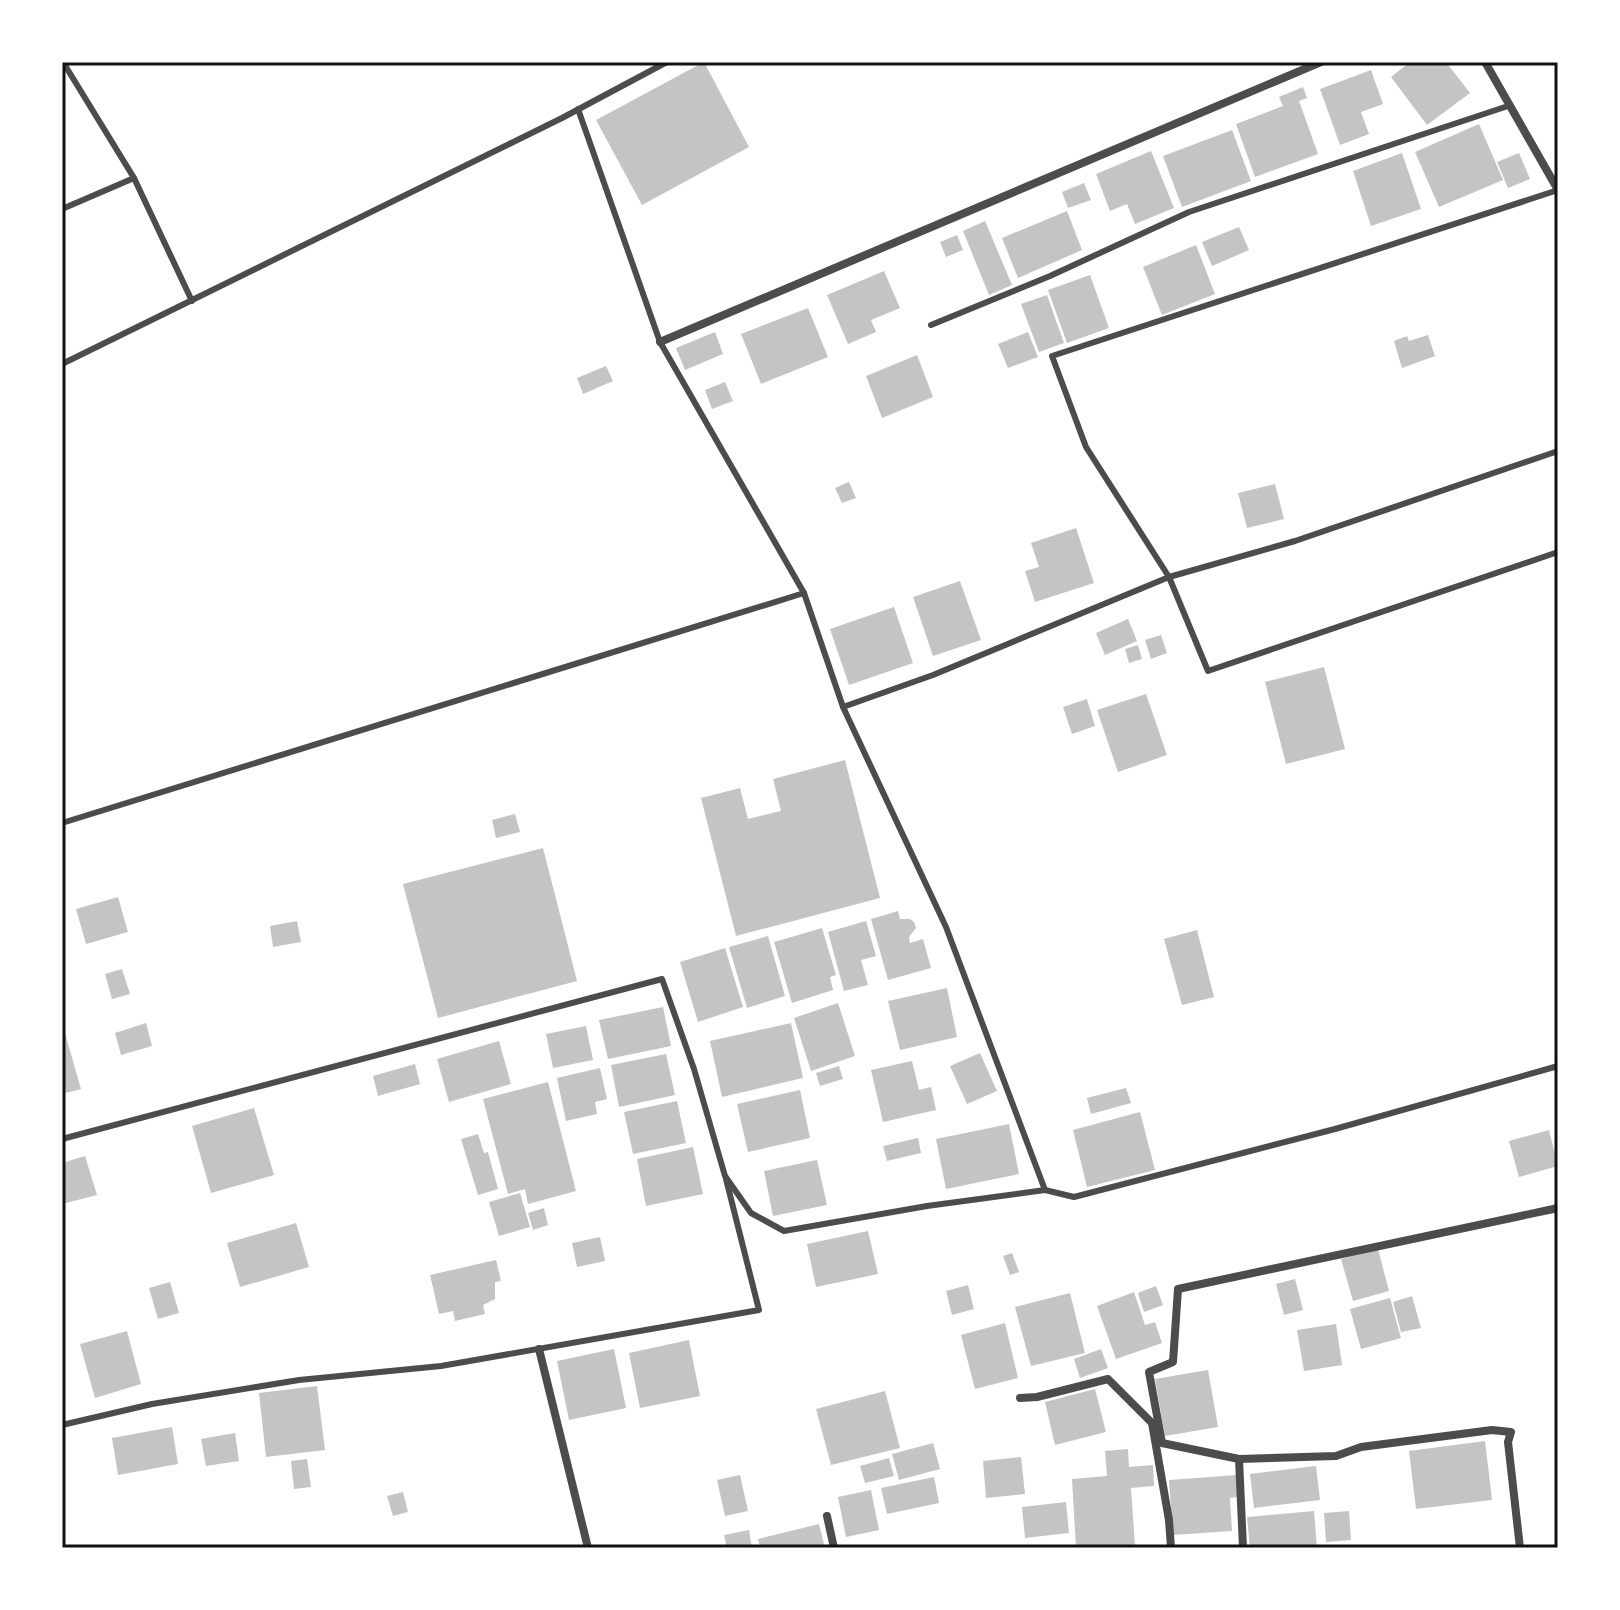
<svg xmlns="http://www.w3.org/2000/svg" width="1620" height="1610" font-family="'Source Sans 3',sans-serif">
  <rect width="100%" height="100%" fill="#fff"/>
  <g fill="#c4c4c4">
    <polygon points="704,62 749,147 642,205 596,120"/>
    <polygon points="1410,62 1446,62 1470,93 1427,125 1391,77"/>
    <polygon points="1371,70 1383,104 1361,112 1369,134 1340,145 1320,89"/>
    <polygon points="1303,87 1307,98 1299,101 1318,154 1255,177 1236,124 1283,106 1279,97"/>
    <polygon points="1479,124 1503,180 1439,207 1415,152"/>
    <polygon points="1232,130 1251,181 1182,207 1163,156"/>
    <polygon points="1151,151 1174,208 1135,224 1127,204 1110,211 1096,174"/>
    <polygon points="1402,153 1421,209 1371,226 1353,171"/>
    <polygon points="1519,153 1530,179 1508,188 1497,162"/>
    <polygon points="1084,183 1091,200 1068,208 1062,192"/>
    <polygon points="1067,211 1082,250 1018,278 1002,238"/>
    <polygon points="985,221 1012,285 989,295 963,231"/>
    <polygon points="1239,227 1249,250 1212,266 1202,242"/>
    <polygon points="957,235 963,250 946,257 940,242"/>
    <polygon points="1196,245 1215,294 1162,315 1143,267"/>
    <polygon points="884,271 900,308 871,320 876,332 848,344 827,295"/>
    <polygon points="1090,275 1109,328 1067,343 1048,290"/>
    <polygon points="1047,295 1064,343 1039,352 1021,304"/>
    <polygon points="808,308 828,357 761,384 741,334"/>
    <polygon points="715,332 723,354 685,370 676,348"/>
    <polygon points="1028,332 1038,357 1008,368 998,344"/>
    <polygon points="1428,335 1435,356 1402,368 1394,341 1407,336 1409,341"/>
    <polygon points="917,355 933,397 882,418 866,376"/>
    <polygon points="606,366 613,381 583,394 577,378"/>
    <polygon points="725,382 733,401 712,409 705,390"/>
    <polygon points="849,482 856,498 842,503 835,488"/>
    <polygon points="1275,484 1284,519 1247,528 1238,493"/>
    <polygon points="1076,528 1094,583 1035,602 1025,571 1039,567 1031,543"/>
    <polygon points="960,581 981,640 933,656 913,597"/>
    <polygon points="894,607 913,663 849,685 830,629"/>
    <polygon points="1128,619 1137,641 1105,655 1096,633"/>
    <polygon points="1161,635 1167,653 1151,659 1145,640"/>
    <polygon points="1138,645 1142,659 1129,663 1125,649"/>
    <polygon points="1324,667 1345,749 1286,764 1265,682"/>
    <polygon points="1146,694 1167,755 1118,772 1097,710"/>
    <polygon points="1087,699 1095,726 1072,734 1063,707"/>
    <polygon points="845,760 880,898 736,936 701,798 740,788 748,819 781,811 773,779"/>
    <polygon points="515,814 520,832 496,838 492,820"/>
    <polygon points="543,848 577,981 438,1018 403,884"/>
    <polygon points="118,897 128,932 86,944 76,909"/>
    <polygon points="898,911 900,919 910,919 914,922 916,928 909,937 910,943 923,939 931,968 888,980 871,919"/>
    <polygon points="297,921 301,942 273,947 270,926"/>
    <polygon points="866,921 876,956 861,960 868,985 844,991 828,932"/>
    <polygon points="822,928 836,975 830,977 833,990 792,1003 774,942"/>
    <polygon points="1197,930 1214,997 1182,1005 1164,939"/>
    <polygon points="768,936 785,996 747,1008 729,947"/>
    <polygon points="725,948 743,1007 698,1022 680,962"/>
    <polygon points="122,969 130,994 112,999 105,974"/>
    <polygon points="947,988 957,1037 900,1050 888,1001"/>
    <polygon points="838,1003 855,1056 811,1071 794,1018"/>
    <polygon points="663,1007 671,1046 608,1059 599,1020"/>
    <polygon points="146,1023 152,1046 121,1055 115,1033"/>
    <polygon points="791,1023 803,1078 722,1097 710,1041"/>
    <polygon points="586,1026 593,1060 553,1068 546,1034"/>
    <polygon points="65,1033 81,1089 62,1094 62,1034"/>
    <polygon points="499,1041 511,1084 449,1102 437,1059"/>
    <polygon points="980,1053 997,1091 967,1104 950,1066"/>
    <polygon points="666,1054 675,1095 619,1107 611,1065"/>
    <polygon points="912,1061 919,1090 931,1087 936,1110 883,1122 871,1070"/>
    <polygon points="415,1064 420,1084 378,1096 373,1076"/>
    <polygon points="839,1066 843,1079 820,1086 816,1073"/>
    <polygon points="600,1068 607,1099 595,1102 597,1114 566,1121 557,1078"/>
    <polygon points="548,1082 576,1191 528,1204 525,1189 508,1194 483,1099"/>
    <polygon points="1126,1088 1131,1103 1091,1114 1087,1098"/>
    <polygon points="800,1090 810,1138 748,1152 737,1104"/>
    <polygon points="677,1101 686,1143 633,1154 624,1112"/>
    <polygon points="254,1108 274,1175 211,1193 192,1126"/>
    <polygon points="1140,1112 1155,1170 1087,1187 1073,1130"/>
    <polygon points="1009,1124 1019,1174 946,1189 936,1139"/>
    <polygon points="1549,1130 1558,1166 1519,1177 1509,1141"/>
    <polygon points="478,1134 484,1153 488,1152 498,1189 478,1195 461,1139"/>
    <polygon points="918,1138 921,1153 887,1161 883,1146"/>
    <polygon points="693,1147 703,1194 646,1206 637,1159"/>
    <polygon points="85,1156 97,1195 62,1204 62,1163"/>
    <polygon points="817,1160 827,1205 773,1216 764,1171"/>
    <polygon points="520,1193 530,1227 499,1236 489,1202"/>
    <polygon points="544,1208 548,1225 533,1230 528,1213"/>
    <polygon points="296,1223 309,1267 240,1287 227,1243"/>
    <polygon points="868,1231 878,1274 816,1287 807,1244"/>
    <polygon points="600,1237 605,1261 577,1267 572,1243"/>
    <polygon points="1378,1249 1389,1291 1353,1301 1341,1259"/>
    <polygon points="1012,1253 1019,1272 1010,1275 1003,1256"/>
    <polygon points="496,1260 501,1281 495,1282 495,1299 483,1305 485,1314 455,1321 453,1311 439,1314 430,1275"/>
    <polygon points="1295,1279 1303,1310 1284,1315 1276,1284"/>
    <polygon points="170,1282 179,1313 158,1319 149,1288"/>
    <polygon points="968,1285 974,1309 952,1315 946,1291"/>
    <polygon points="1156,1286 1163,1305 1144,1312 1138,1293"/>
    <polygon points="1134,1292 1145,1325 1155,1322 1162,1343 1116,1359 1097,1306"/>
    <polygon points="1070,1293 1085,1353 1031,1366 1015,1307"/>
    <polygon points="1412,1296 1421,1328 1401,1332 1393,1302"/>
    <polygon points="1390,1298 1401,1338 1361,1349 1350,1309"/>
    <polygon points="1005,1323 1018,1378 975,1389 961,1335"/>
    <polygon points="1336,1324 1342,1365 1304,1371 1297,1330"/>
    <polygon points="127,1331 141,1384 95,1398 80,1344"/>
    <polygon points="689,1340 700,1396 640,1408 629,1353"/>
    <polygon points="614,1349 626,1408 569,1420 557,1361"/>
    <polygon points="1101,1349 1108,1368 1080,1378 1074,1359"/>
    <polygon points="1208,1370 1218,1427 1165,1436 1155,1379"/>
    <polygon points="317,1386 325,1450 266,1457 259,1393"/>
    <polygon points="1095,1389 1106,1432 1055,1445 1045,1402"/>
    <polygon points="885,1391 900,1448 831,1465 816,1409"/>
    <polygon points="172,1427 178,1464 118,1475 112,1438"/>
    <polygon points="235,1433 239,1461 206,1466 201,1439"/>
    <polygon points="1485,1441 1492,1500 1416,1509 1409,1451"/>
    <polygon points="933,1443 940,1469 899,1480 892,1454"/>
    <polygon points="1128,1449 1129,1467 1153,1465 1154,1486 1131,1488 1135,1546 1076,1548 1072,1479 1107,1476 1105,1451"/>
    <polygon points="1021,1457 1025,1494 986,1498 983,1461"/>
    <polygon points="889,1458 894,1476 865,1483 860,1466"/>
    <polygon points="307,1459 311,1487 294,1489 291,1461"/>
    <polygon points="1316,1466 1320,1500 1254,1508 1250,1474"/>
    <polygon points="740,1475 748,1511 725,1516 717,1480"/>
    <polygon points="1236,1475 1237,1497 1230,1498 1232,1531 1173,1535 1169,1480"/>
    <polygon points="934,1477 939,1503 887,1514 881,1488"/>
    <polygon points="871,1490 879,1530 846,1537 838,1497"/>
    <polygon points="403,1492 408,1512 393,1516 387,1496"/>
    <polygon points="1066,1502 1069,1533 1025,1538 1022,1507"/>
    <polygon points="1314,1511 1317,1548 1250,1548 1247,1517"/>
    <polygon points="1349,1511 1351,1540 1326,1542 1324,1513"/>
    <polygon points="819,1524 825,1548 760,1548 758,1539"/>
    <polygon points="749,1530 752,1548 727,1548 724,1535"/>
  </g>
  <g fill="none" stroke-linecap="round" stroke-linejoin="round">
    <g stroke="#4c4c4c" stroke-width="6">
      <polyline points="63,62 134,178 192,301"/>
      <polyline points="578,109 660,342 804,593 843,707 946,927 1045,1190"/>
      <polyline points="1558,190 1052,356 1086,447 1169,577 1295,541 1558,451"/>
      <polyline points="62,209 134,178"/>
      <polyline points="931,325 1050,276 1189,212 1508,106"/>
      <polyline points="62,364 562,118 667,62"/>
      <polyline points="843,707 933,675 1169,577 1208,671 1558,552"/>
      <polyline points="62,823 804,593"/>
      <polyline points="62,1139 662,979 694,1069 725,1176 751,1213 784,1231 927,1206 1045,1190 1074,1197 1335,1129 1558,1066"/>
      <polyline points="62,1425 152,1404 299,1380 441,1366 759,1310 726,1179"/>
    </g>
    <g stroke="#4c4c4c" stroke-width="8">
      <polyline points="1485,62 1558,190"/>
      <polyline points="660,342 1321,62"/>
      <polyline points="539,1349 588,1548"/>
      <polyline points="1020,1398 1037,1397 1108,1379 1152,1423 1169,1520 1171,1548"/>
      <polyline points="1239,1459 1243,1548"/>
      <polyline points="827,1516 834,1548"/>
      <polyline points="1520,1548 1508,1442 1511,1432 1492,1430 1361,1447 1336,1456 1239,1459 1162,1443 1149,1372 1173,1362 1178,1289 1558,1208"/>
    </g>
  </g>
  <rect width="1620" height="1610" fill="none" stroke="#ffffff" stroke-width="128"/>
  <rect x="64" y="64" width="1492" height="1482" fill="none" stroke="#111" stroke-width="3"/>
</svg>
